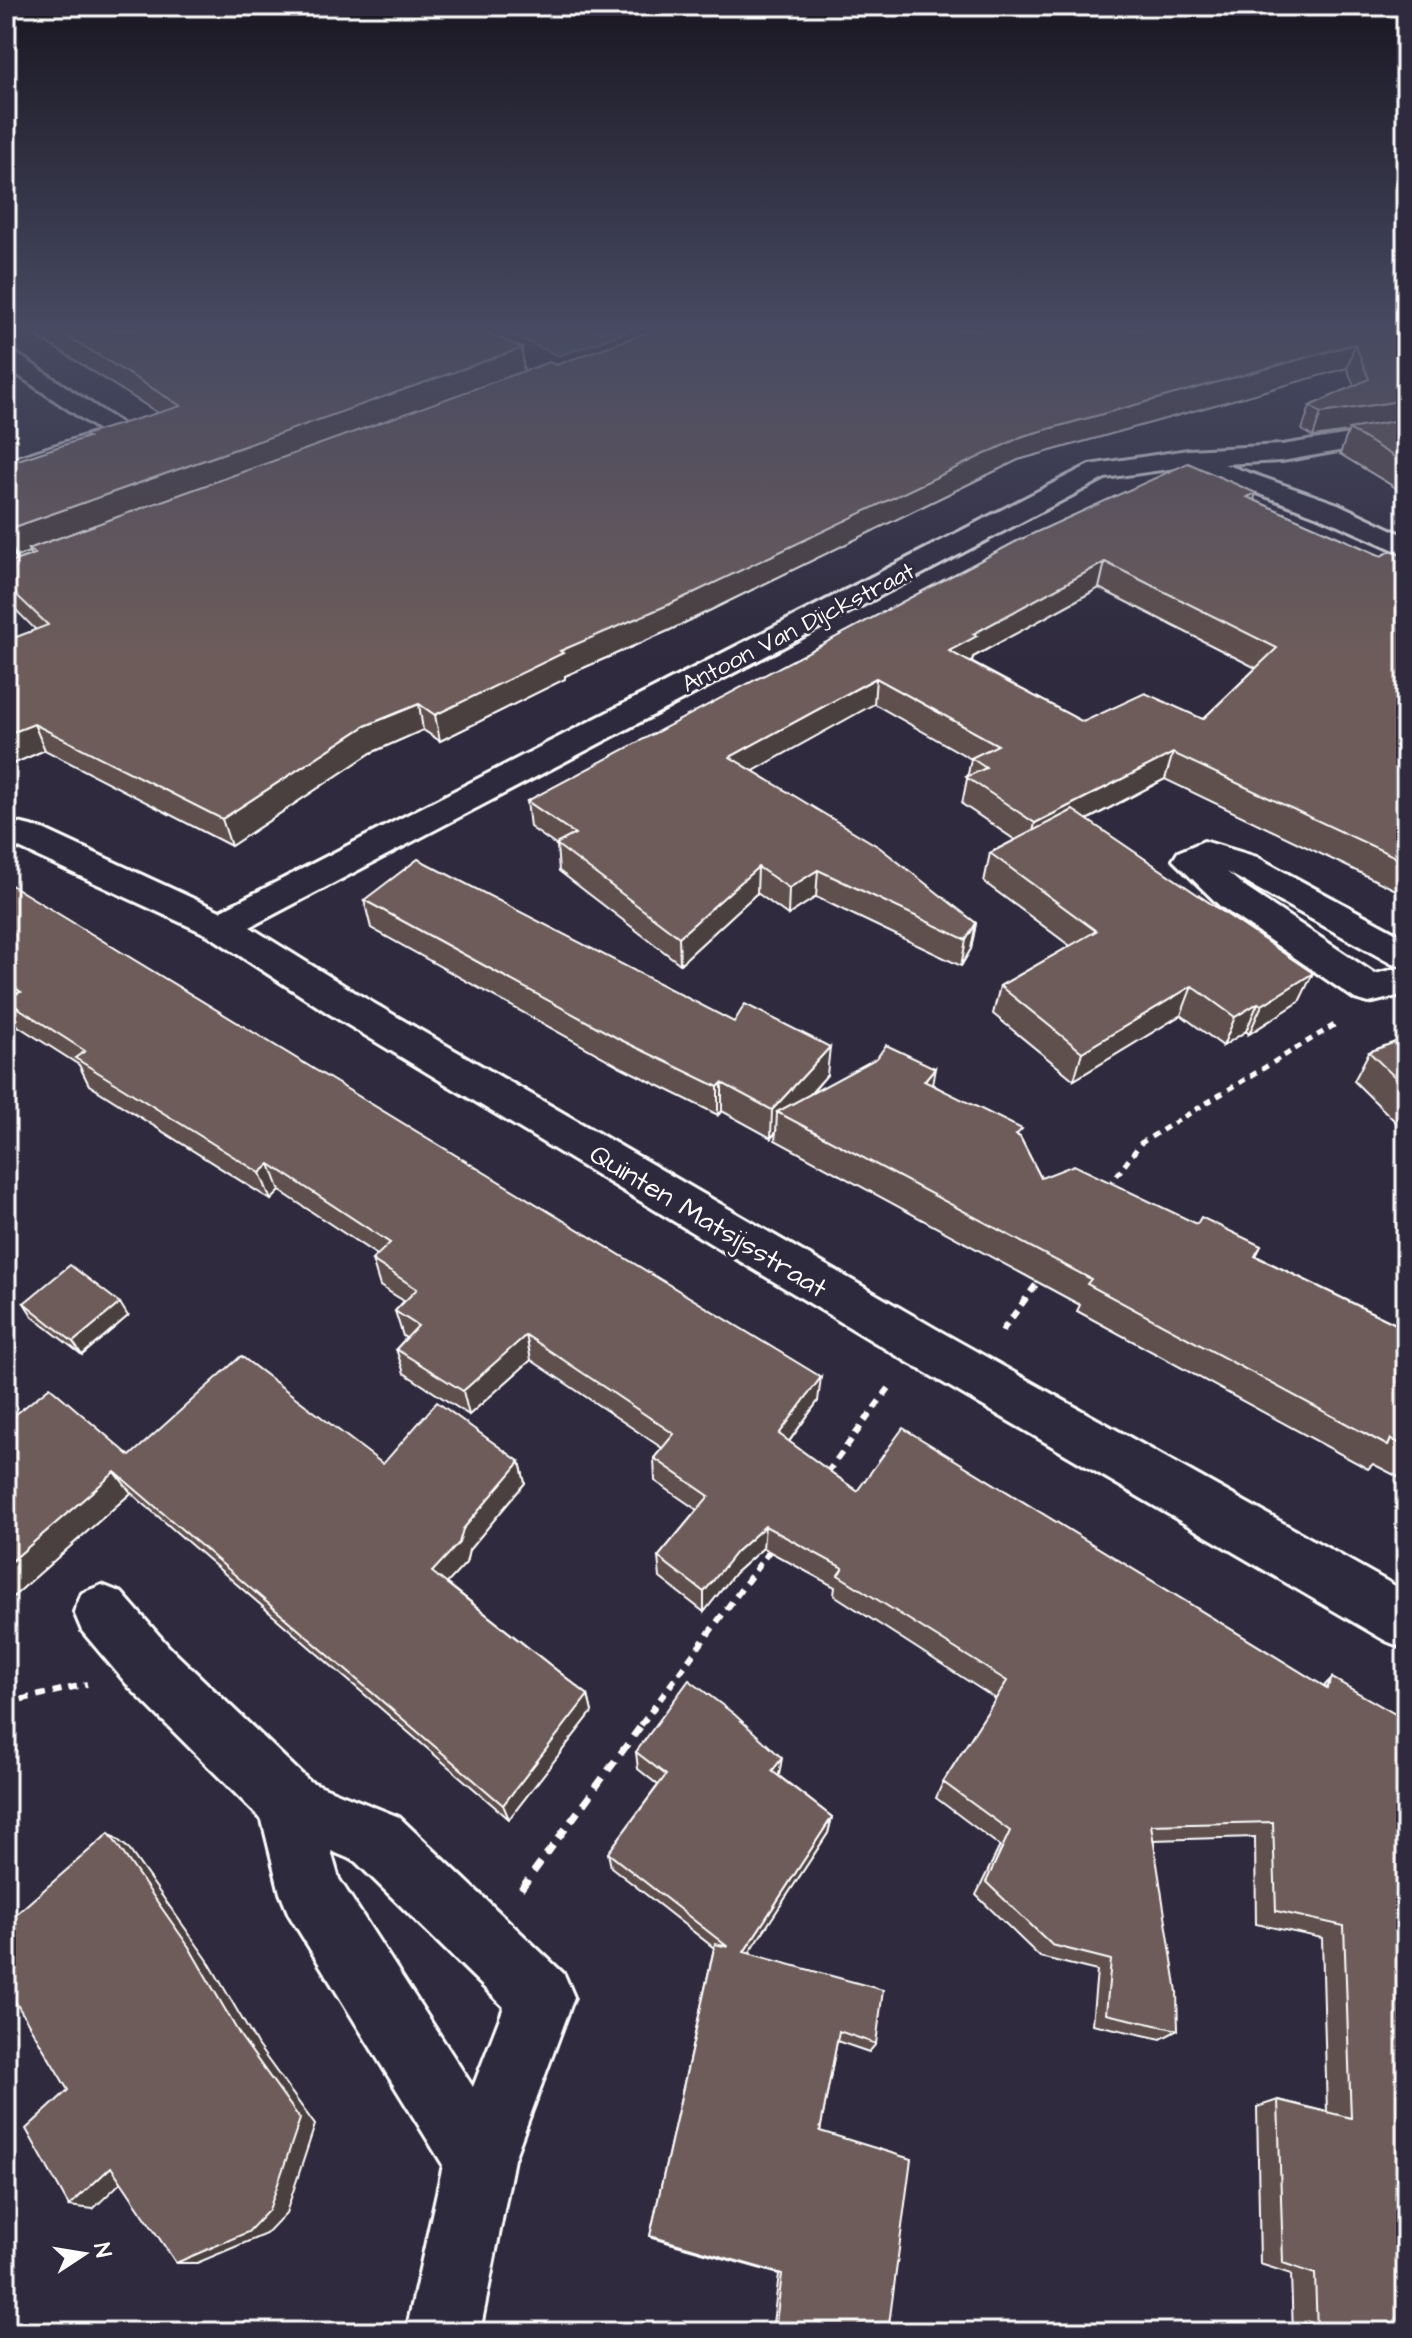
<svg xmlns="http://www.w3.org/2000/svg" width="1412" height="2338" font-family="'Architects Daughter',sans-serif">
  <rect width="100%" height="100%" fill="#2f2a3d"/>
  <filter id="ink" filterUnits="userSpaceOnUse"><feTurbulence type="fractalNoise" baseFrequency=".0125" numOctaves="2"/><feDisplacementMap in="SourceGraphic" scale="16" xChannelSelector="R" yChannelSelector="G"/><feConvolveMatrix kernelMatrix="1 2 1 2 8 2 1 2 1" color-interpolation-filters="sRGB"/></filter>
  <g filter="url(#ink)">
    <polygon fill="#556962" stroke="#aab4b0" stroke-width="2" points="501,330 633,330 559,356"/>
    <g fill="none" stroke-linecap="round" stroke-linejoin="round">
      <defs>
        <g id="street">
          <polygon points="6,350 14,352 128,428 131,433 128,438 6,477 6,461 100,431 6,367"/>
          <polygon points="1406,425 1406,439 1282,461 1224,464 1338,504 1406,536 1406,555 1318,516 1193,469 1190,466 1105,478 250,927 356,993 938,1330 1406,1592 1406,1649 1386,1641 904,1360 328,1013 208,935 6,842 6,820 43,829 220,911 1089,465 1188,450 1282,445"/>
          <path d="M 1204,841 L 1257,857 L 1406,938 L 1406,994 L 1369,1003 L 1355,999 L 1220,906 L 1173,860 L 1178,852 ZM 1227,872 L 1392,964 L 1403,967 L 1375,974 L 1246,888 Z"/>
          <path d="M 102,1585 L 122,1593 L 170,1648 L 309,1781 L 399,1817 L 564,1974 L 574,1997 L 514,2159 L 480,2332 L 406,2332 L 443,2165 L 289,1915 L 280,1893 L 262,1820 L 130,1688 L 82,1631 L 74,1612 L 82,1593 ZM 331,1851 L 355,1861 L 504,2007 L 473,2087 L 339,1879 Z"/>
        </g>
      </defs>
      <use href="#street" stroke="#fff" stroke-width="6"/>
      <polyline stroke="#fff" stroke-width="5" stroke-dasharray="7 6" stroke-linecap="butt" points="1109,1186 1141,1143 1336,1024"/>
      <g stroke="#fff" stroke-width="6" stroke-dasharray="9 7" stroke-linecap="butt">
        <polyline points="1002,1331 1041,1278"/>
        <polyline points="827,1473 889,1388"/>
        <polyline points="6,1703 87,1684"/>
        <polyline points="641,1725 773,1546"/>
      </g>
      <polyline stroke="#fff" stroke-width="7" stroke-dasharray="12 9" stroke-linecap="butt" points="521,1889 643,1723"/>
      <use href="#street" fill="#2f2a3d" fill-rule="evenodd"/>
    </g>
    <g fill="#5e4f4d" stroke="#fff" stroke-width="2" fill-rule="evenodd">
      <polygon points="27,330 482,330 524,371 556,365 1406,330 1406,494 1340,454 1348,432 1313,437 1302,430 1310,406 1354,386 1347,368 1018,460 668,631 565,676 565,679 440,741 423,730 371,753 231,846 45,750 6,767 6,641 36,630 6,600 6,564 31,555 29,552 16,557 6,549 6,464 85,438 84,435 158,413"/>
      <path d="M 1254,500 L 1381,556 L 1406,557 L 1406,895 L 1165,779 L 1087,820 L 1299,1002 L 1249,1034 L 1246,1031 L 1223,1046 L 1181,1015 L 1074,1080 L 993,1014 L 1000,986 L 1070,946 L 984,882 L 990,853 L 1015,840 L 962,804 L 971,759 L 874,704 L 753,771 L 976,923 L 971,949 L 961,966 L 816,897 L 788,915 L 757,893 L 680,964 L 559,871 L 557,846 L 530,827 L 527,801 ZM 1099,588 L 1256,668 L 1203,719 L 1083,722 L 971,662 L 972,661 L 973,657 Z"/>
      <polygon points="6,882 818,1401 789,1442 857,1491 1324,1686 1332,1678 1406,2332 1293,2332 1291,2274 1260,2264 1257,2107 1278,2100 1327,2112 1322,1938 1256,1924 1255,1837 1153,1840 1178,2030 1161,2039 1092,2024 1097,1971 1040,1957 976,1895 1000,1846 936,1798 943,1782 996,1699 834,1595 835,1587 763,1548 735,1573 704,1612 660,1578 658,1557 697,1510 655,1481 654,1458 662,1448 531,1360 469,1415 404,1373 396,1349 406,1338 403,1336 395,1311 404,1301 380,1286 372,1260 377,1255 280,1191 271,1200 89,1085 79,1065 18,1026 6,1004 6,997 9,996 6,994"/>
      <polygon points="364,900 827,1075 811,1094 932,1084 1020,1137 1041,1178 1197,1224 1261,1246 1256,1256 1406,1329 1406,1481 1373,1464 1368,1469 1077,1311 1080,1305 775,1140 776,1132 771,1138 722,1111 718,1115 621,1067 371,928"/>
      <polygon points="1406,1038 1406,1132 1354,1081 1369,1052"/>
      <polygon points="24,1303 128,1316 82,1355 33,1317"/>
      <polygon points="130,1456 383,1464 520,1462 525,1483 469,1550 466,1563 447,1583 588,1695 592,1712 509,1819 131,1493 6,1603"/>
      <polygon points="636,1752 779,1776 832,1817 828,1833 749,1953 876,2044 869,2052 837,2041 820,2131 888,2332 772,2332 779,2274 652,2238 650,2236 714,1948 611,1867 608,1853 658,1785 638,1769"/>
    </g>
    <g fill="#4c403f" stroke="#fff" stroke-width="2">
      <polygon points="1355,344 1347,368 1018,460 668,631 565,676 565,679 440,741 435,715 560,651 1023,436"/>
      <polygon points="522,348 524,373 28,549 29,552 16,557 6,532 6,530"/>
      <polygon points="1406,400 1406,423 1349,429 1348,432 1313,437 1321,413"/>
      <polygon points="1256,493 1249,517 1247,497"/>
      <polygon points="1105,562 1099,588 973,657 972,661 945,677 949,651 973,634"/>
      <polygon points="876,678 874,704 730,784 730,757"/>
      <polygon points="419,704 423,730 371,753 231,846 222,819 365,726"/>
      <polygon points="34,724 45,750 6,767 6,735"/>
      <polygon points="1173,753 1165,779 1029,850 1035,823"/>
      <polygon points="758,867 757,893 680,964 679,937"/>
      <polygon points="818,870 816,897 788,915 789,888"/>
      <polygon points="976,923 971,949 961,966 966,940"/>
      <polygon points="1313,973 1299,1002 1249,1034 1262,1005"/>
      <polygon points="1192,986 1181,1015 1074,1080 1082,1052"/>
      <polygon points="1258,1003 1246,1031 1223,1046 1235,1017"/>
      <polygon points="830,1047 827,1075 789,1118 777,1112 776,1132 771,1138 772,1110"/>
      <polygon points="935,1068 930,1096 924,1081"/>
      <polygon points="722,1083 722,1111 718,1115 718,1087"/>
      <polygon points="270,1164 280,1191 271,1200 260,1173"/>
      <polygon points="120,1303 128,1316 82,1355 73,1342"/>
      <polygon points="526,1335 531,1360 469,1415 463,1391"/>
      <polygon points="821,1377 818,1401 777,1458 779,1434"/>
      <polygon points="520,1462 525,1483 469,1550 466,1563 440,1591 432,1572 463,1529"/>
      <polygon points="115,1472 131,1493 6,1603 6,1566"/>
      <polygon points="765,1526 763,1548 735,1573 704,1612 704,1592 736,1552"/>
      <polygon points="588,1695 592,1712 509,1819 503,1805"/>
      <polygon points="782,1758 779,1775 770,1788 772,1771"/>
      <polygon points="832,1817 828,1833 742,1964 744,1952"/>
      <polygon points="109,1833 128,1848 207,1959 258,2046 315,2125 286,2213 266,2234 197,2263 176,2263 241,2037"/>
      <polygon points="111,2167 133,2171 93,2209 69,2206"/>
    </g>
    <g fill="#6d5c5a" stroke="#fff" stroke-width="2" fill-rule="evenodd">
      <polygon points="57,330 482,330 522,348 6,530 6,464 88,437 84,435 181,406"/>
      <polygon points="654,330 1406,330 1406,400 1321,413 1310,406 1369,379 1355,344 1023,436 668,605 560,651 563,653 435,715 419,704 365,726 222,819 34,724 6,735 6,641 48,625 6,585 6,564 35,554 28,549 549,362 556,365"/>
      <polygon points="1406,419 1406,464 1349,429"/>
      <path d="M 1188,463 L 1256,493 L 1247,497 L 1381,556 L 1391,551 L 1406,557 L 1406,862 L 1173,753 L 1035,823 L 966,777 L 986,768 L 971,758 L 998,745 L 876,678 L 730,757 L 879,847 L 976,923 L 966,940 L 818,870 L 789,888 L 758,867 L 679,937 L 556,844 L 575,834 L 527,801 L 1017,541 ZM 1105,562 L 1277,648 L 1203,719 L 1145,693 L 1083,722 L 949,651 L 977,636 L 973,634 Z"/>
      <polygon points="1073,810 1313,973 1262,1005 1258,1003 1235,1017 1192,986 1082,1052 1000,986 1096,931 990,853"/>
      <polygon points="418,859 734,1022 745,1004 830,1047 772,1110 722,1083 718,1087 619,1039 364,900"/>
      <polygon points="6,882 821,1377 779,1434 857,1491 903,1428 1327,1688 1332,1678 1402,1718 1406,1723 1406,2332 1317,2332 1315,2274 1283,2263 1278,2100 1351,2118 1344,1926 1276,1911 1273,1822 1151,1825 1177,1992 1178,2030 1106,2014 1111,1960 1052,1945 986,1882 1010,1831 943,1782 1007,1681 838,1575 843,1568 765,1526 736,1552 704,1592 658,1557 709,1496 654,1458 674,1434 526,1335 463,1391 396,1349 418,1326 395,1311 417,1289 372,1260 390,1243 270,1164 260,1173 75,1058 85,1051 6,1000 6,997 21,992 6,982"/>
      <polygon points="1406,1038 1406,1088 1369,1052"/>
      <polygon points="886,1045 935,1068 924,1081 1022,1129 1016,1135 1020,1137 1041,1178 1074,1165 1197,1224 1201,1217 1261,1246 1255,1256 1406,1329 1406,1447 1391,1439 1388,1446 1087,1284 1091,1279 777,1112 877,1058"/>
      <polygon points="70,1265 120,1303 73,1342 24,1303"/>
      <polygon points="241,1356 383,1464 437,1402 520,1462 463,1529 459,1543 432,1572 588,1695 503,1805 115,1472 6,1566 6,1422 50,1387 130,1456"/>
      <polygon points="689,1680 734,1714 782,1758 772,1771 832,1817 744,1952 883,1990 876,2044 839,2031 820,2131 911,2159 888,2332 775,2332 782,2274 650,2236 715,1944 728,1947 608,1853 666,1775 636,1752"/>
      <polygon points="109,1833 189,1947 241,2037 300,2119 269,2210 248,2232 176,2263 111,2167 69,2206 26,2129 68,2090 6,1986 6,1923"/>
    </g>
  </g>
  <linearGradient id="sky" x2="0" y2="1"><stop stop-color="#1a1722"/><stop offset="0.5" stop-color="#474a62"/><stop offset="1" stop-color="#474a62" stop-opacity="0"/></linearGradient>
  <rect width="1412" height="657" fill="url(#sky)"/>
  <g text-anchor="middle" stroke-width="6" stroke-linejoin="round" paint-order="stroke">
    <g font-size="24" fill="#fff" stroke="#2f2a3d">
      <text transform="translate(798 627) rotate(-27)" y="8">Antoon Van Dijckstraat</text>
    </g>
    <g font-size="28" fill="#fff" stroke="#2f2a3d">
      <text transform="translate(709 1220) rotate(31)" y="10">Quinten Matsijsstraat</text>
    </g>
  </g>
  <rect width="1412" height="2338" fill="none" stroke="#2f2a3d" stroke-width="32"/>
  <rect x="16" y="16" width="1380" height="2306" fill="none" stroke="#fff" stroke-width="3" filter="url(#ink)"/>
  <g transform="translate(84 2254) rotate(78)" stroke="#2f2a3d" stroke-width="6" paint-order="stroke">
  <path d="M0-6L14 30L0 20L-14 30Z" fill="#ffffff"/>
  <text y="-12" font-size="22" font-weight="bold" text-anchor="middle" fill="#ffffff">N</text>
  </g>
</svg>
